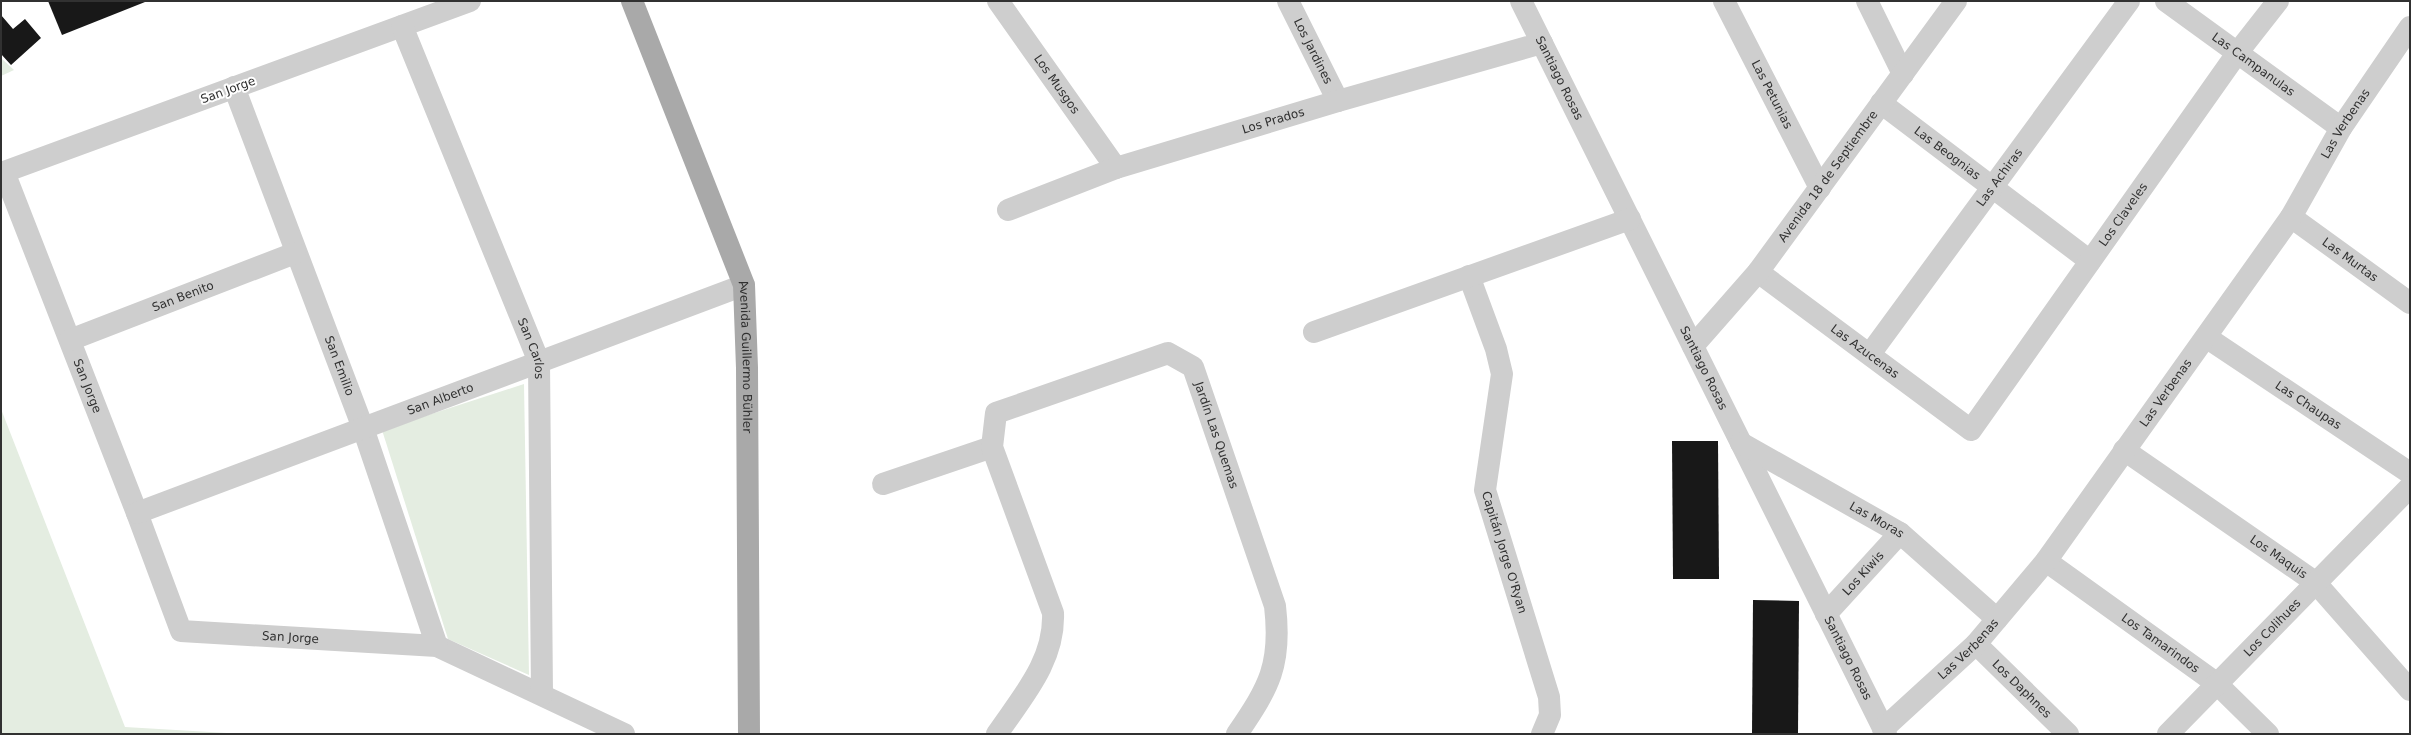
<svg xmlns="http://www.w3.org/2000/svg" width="2411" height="735" font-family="'DejaVu Sans',sans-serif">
  <rect width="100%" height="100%" fill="#fff"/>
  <g fill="#e4ede1">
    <polygon points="1,58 14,70 1,76"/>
    <polygon points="524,384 529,675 448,639 382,430"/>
    <polygon points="1,409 125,727 244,734 1,734"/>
  </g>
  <g fill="#181818">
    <polygon points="48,1 145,1 145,2 62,35"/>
    <polygon points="1,15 13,29 25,19 41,38 11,65 1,54"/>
    <polygon points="1672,441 1718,441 1719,579 1673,579"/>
    <polygon points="1753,600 1799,601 1798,733 1752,733"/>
  </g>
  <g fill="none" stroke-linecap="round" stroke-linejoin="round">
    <g stroke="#cecece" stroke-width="22">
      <path id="s1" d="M 470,1 L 4,172 L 137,513 L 181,631 L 437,646 L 624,734"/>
      <path id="s2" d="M 998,1 L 1116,168"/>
      <path id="s3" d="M 1288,1 L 1338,101"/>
      <path id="s4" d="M 1521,1 L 1886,734"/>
      <path id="s5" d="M 1724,1 L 1820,188"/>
      <polyline points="1867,1 1903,74"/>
      <path id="s6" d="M 2166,1 L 2341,128"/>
      <path id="s7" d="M 402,26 L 539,362 L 542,694"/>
      <path id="s8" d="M 234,87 L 363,428 L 437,646"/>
      <path id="s9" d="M 1881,103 L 2090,261"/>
      <path id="s10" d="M 1008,210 L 1116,168 L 1338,101 L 1542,43"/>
      <path id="s11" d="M 2291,217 L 2410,303"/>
      <path id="s12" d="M 1758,272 L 1971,430 L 2238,52 L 2278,1"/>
      <path id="s13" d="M 1469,276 L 1496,349 L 1502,374 L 1485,490 L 1549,697 L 1550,715 L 1542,734"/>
      <polyline points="1314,332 1630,219"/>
      <path id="s14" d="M 2206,337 L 2410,473"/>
      <path id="s15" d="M 70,340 L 295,253"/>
      <path id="s16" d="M 1693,346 L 1758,272 L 1956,1"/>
      <path id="s17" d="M 1870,354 L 2129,1"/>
      <path id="s18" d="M 1741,443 L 1900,533 L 1997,619"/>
      <path id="s19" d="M 2124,450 L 2315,582 L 2410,690"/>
      <polyline points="883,484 992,447"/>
      <path id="s20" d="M 137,513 L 744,285"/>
      <path id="s21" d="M 2046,561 L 2216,683 L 2268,734"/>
      <path id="s22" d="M 1826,614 L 1900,533"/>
      <path id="s23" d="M 1976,644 L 2068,734"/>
      <path id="s24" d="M 1883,729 L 1976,644 L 2046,561 L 2291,217 L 2341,128 L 2410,27"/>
      <path id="s25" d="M 997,734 C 1022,697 1055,661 1053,613 L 992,447 L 996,413 L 1168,353 L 1193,367 L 1275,606 C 1282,665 1269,687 1237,734"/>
      <path id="s26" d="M 2168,734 L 2410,487"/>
    </g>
    <path stroke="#a9a9a9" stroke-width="22" id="s27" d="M 632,1 L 744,285 L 747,368 L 749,734"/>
  </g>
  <g text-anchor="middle" stroke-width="4" stroke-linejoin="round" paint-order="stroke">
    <g font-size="12" fill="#313131" stroke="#fff">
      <text dy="4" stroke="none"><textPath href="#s3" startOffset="56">Los Jardines</textPath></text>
      <text dy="4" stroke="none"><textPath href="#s6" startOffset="108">Las Campanulas</textPath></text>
      <text dy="4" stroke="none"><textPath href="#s4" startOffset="86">Santiago Rosas</textPath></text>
      <text dy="4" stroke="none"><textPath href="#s2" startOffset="102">Los Musgos</textPath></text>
      <text transform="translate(228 90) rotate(-20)" y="4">San Jorge</text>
      <text dy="4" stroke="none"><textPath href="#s5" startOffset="105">Las Petunias</textPath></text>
      <text dy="4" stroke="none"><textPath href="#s10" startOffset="280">Los Prados</textPath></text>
      <text dy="4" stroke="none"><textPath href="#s24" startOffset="765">Las Verbenas</textPath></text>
      <text dy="4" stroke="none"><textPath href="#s9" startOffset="83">Las Beognias</textPath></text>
      <text dy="4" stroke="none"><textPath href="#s16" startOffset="217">Avenida 18 de Septiembre</textPath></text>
      <text dy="4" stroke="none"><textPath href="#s17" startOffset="219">Las Achiras</textPath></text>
      <text dy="4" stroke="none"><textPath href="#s12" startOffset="529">Los Claveles</textPath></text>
      <text dy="4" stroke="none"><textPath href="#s11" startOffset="73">Las Murtas</textPath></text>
      <text dy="4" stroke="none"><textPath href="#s15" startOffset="121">San Benito</textPath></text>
      <text dy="4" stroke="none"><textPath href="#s7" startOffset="348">San Carlos</textPath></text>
      <text dy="4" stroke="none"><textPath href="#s12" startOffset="133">Las Azucenas</textPath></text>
      <text dy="4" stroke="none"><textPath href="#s27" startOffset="377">Avenida Guillermo Bühler</textPath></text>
      <text dy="4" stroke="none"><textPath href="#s8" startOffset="298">San Emilio</textPath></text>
      <text dy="4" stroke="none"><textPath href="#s4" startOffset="410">Santiago Rosas</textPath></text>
      <text dy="4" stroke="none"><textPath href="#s1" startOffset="726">San Jorge</textPath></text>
      <text dy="4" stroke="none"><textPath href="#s24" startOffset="441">Las Verbenas</textPath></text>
      <text dy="4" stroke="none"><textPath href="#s20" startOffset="324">San Alberto</textPath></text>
      <text dy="4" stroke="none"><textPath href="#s14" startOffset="123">Las Chaupas</textPath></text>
      <text dy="4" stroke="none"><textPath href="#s25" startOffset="630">Jardín Las Quemas</textPath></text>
      <text dy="4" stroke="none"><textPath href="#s18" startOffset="156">Las Moras</textPath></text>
      <text dy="4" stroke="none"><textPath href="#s13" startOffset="286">Capitán Jorge O'Ryan</textPath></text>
      <text dy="4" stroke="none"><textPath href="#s19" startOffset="188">Los Maquis</textPath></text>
      <text dy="4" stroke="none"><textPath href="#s22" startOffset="55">Los Kiwis</textPath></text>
      <text dy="4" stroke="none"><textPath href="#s26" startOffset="149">Los Colihues</textPath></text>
      <text dy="4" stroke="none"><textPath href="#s1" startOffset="1098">San Jorge</textPath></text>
      <text dy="4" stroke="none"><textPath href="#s21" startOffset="141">Los Tamarindos</textPath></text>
      <text dy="4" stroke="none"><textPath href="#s24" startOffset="117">Las Verbenas</textPath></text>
      <text dy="4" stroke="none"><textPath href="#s4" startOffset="734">Santiago Rosas</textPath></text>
      <text dy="4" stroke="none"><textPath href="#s23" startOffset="64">Los Daphnes</textPath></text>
    </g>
  </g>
  <rect width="2411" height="735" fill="none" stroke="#313131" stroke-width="4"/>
</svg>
